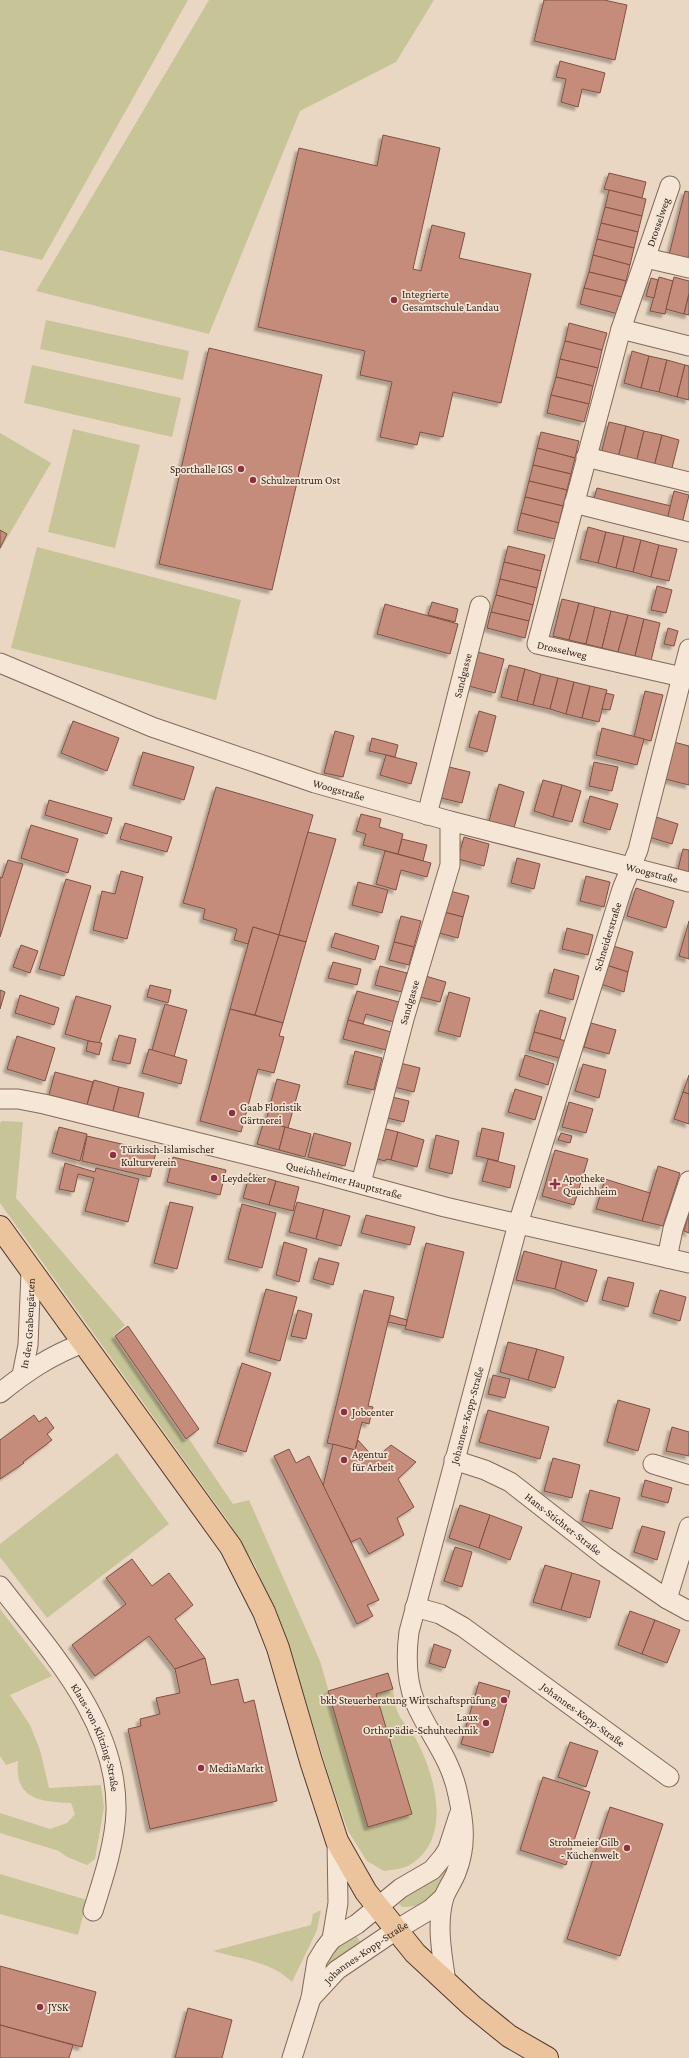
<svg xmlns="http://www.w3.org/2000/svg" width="689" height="2058" font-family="'Crimson Pro',serif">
  <defs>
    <filter id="shadow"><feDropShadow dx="-3.5" dy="3.5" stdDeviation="1" flood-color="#0004"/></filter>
  </defs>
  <rect width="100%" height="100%" fill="#ead7c3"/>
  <g fill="#c7c498">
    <polygon points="0,0 188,0 42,260 0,250"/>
    <polygon points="209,0 434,0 396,62 300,111 209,334 36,291"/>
    <polygon points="46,320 189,351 183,380 40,349"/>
    <polygon points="32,365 181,398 172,437 24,403"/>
    <polygon points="73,429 140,445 115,548 48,532"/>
    <polygon points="0,433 51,463 0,550"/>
    <polygon points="37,547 241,600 216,700 11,648"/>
    <path d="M 2,1121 L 23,1122 L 16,1198 L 125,1325 L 113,1336 L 184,1440 L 189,1439 L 233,1504 L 249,1500 L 320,1661 L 368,1827 L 412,1814 L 376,1694 L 393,1689 C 394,1697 395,1706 398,1713 C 403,1724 412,1731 417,1741 C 436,1778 453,1841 408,1866 C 401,1869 391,1870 384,1871 L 367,1861 L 348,1831 L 332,1786 L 288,1644 L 255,1565 L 228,1521 L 0,1203 L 0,1123 Z"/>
    <polygon points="117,1453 169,1524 47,1618 0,1557 0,1544"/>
    <path d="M 0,1609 L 52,1676 L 10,1695 L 30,1725 L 40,1750 L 49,1788 L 101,1785 L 104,1807 L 95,1859 L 87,1865 L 67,1857 L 59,1851 L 0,1833 L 0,1813 L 50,1829 L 67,1823 L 75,1814 L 71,1803 C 40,1802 14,1799 18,1761 L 6,1765 L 0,1756 Z"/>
    <path d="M 445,1864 L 450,1865 C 438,1892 435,1907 402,1907 L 399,1904 Z"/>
    <polygon points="0,1874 87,1900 78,1935 0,1914"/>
    <path d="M 321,1910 L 317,1930 L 292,1982 C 271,1961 240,1959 213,1951 L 311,1925 L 313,1914 Z"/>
    <polygon points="355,1934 361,1943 329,1964 326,1963 334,1947"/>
  </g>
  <g fill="#c58c7c" stroke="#805043" filter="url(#shadow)">
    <polygon points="544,0 604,0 627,5 615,60 534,41"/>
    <polygon points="560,61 605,73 600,93 582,89 578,107 561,102 566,79 556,77"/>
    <polygon points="383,135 440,148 413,269 421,271 432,225 465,233 459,258 531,274 501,403 453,392 443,437 420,432 417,445 380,437 392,382 360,375 365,351 258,327 299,148 377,166"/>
    <polygon points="609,173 646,182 642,198 604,189"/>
    <polygon points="609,190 646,199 642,216 605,207"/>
    <polygon points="685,191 689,192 689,260 669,255"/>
    <polygon points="605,207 642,216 638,232 601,223"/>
    <polygon points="601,223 638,232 634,248 597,239"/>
    <polygon points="597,239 634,248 630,265 593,255"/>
    <polygon points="593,255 630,265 626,281 589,272"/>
    <polygon points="589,272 626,281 622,297 584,288"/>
    <polygon points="659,277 673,281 665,314 650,311"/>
    <polygon points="674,277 689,281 689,294 684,314 666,309"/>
    <polygon points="651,278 658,280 654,298 646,296"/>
    <polygon points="584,288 622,297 618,314 580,304"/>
    <polygon points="689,294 689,315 684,314"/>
    <polygon points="569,323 607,333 602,350 565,341"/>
    <polygon points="565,341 602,350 598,368 560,359"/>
    <polygon points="209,348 322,375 272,590 159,564"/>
    <polygon points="632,351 649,356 641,388 624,383"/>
    <polygon points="649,356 667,360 659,392 641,388"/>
    <polygon points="560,359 598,368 593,386 556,377"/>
    <polygon points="667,360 685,365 677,397 659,392"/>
    <polygon points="685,365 689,366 689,400 677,397"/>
    <polygon points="556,377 593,386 589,404 551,395"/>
    <polygon points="551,395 589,404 584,422 547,413"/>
    <polygon points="609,422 626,426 618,458 601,454"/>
    <polygon points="626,426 644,431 636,463 618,458"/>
    <polygon points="644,431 662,435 654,467 636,463"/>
    <polygon points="541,432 579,441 575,458 537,448"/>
    <polygon points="662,435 679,440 671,472 654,467"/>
    <polygon points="537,448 575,458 571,474 533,465"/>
    <polygon points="533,465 571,474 567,490 529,481"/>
    <polygon points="529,481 567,490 563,506 525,497"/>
    <polygon points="597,488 671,506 666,524 592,505"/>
    <polygon points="674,491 689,495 681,528 666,524"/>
    <polygon points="525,497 563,506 559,523 521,513"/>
    <polygon points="521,513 559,523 555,539 517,530"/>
    <polygon points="588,527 606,532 598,563 580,559"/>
    <polygon points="0,530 7,534 0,548"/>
    <polygon points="606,532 624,536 616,568 598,563"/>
    <polygon points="624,536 641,540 633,572 616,568"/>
    <polygon points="641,540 659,545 651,577 633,572"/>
    <polygon points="659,545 677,549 669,581 651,577"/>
    <polygon points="508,546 545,555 541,571 504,562"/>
    <polygon points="504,562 541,571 537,588 500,579"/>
    <polygon points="500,579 537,588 533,605 496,595"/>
    <polygon points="657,586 672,590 666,613 651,610"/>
    <polygon points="496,595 533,605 529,621 491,612"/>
    <polygon points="562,599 579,603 569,640 553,636"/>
    <polygon points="432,602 458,609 455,622 428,615"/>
    <polygon points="579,603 595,607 586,644 569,640"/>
    <polygon points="385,604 458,624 450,654 377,634"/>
    <polygon points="595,607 611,611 602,648 586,644"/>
    <polygon points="611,611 628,615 618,652 602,648"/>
    <polygon points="491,612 529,621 525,638 487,628"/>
    <polygon points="628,615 644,619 635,656 618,652"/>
    <polygon points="644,619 660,623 651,661 635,656"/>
    <polygon points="668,628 678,631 674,646 664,644"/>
    <polygon points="474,651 504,659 495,693 465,685"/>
    <polygon points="509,665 525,669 517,701 501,697"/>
    <polygon points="525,669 541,674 533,705 517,701"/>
    <polygon points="541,674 558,678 550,709 533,705"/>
    <polygon points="558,678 574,682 566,714 550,709"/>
    <polygon points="574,682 590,686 582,718 566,714"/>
    <polygon points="590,686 607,690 599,722 582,718"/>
    <polygon points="645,691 663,695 651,741 634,737"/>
    <polygon points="606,693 614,695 610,710 602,709"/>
    <polygon points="479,711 496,716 487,752 469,747"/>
    <polygon points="73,721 119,738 107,771 61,753"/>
    <polygon points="602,728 644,739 637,765 596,755"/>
    <polygon points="335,731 354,736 343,777 324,773"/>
    <polygon points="372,738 398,745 395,757 369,751"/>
    <polygon points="670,741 689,746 689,785 661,778"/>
    <polygon points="143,752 194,767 184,800 133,785"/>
    <polygon points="386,755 417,763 411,784 380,775"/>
    <polygon points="594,762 618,767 612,791 589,786"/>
    <polygon points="445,766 470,772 462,803 437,797"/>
    <polygon points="543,780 562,785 553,817 534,811"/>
    <polygon points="499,784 524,792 514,828 489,821"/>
    <polygon points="562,785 581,791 572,822 553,817"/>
    <polygon points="216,787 313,815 279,935 253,927 248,944 234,940 237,929 203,919 205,909 183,903"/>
    <polygon points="590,796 618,804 610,830 583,822"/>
    <polygon points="49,800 112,818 107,834 45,815"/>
    <polygon points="361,814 381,819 379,827 403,834 398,854 363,845 366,834 356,831"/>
    <polygon points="656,817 678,824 672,844 649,837"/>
    <polygon points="125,823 172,837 167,852 120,839"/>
    <polygon points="31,825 78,839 68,873 21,858"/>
    <polygon points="308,832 336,839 306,942 279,935"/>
    <polygon points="464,837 489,844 484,866 458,859"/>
    <polygon points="402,839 427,845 423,861 398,854"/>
    <polygon points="683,849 689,850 689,872 678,869"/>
    <polygon points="385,851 431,863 427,877 401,870 396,890 376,884"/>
    <polygon points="517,858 540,864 534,889 511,883"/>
    <polygon points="8,860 23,864 0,937 0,877 2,878"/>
    <polygon points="121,871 143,877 127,939 93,930 102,891 115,894"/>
    <polygon points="586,876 610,882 604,907 580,901"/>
    <polygon points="66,879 91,886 64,976 39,969"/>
    <polygon points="358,882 388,890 382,913 352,905"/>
    <polygon points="636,888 674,901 666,928 627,916"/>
    <polygon points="446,890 469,896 463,917 440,911"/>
    <polygon points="440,911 463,917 458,938 435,932"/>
    <polygon points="401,916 421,921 414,947 394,942"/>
    <polygon points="689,921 689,959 679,956"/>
    <polygon points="253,927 279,935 255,1015 230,1009"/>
    <polygon points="567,928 593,935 588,955 562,949"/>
    <polygon points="335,933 379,946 375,960 331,947"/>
    <polygon points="279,935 306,942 283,1023 255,1015"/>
    <polygon points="394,942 414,947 409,965 389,960"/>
    <polygon points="21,945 38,951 30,973 13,967"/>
    <polygon points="610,945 633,952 628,972 603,964"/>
    <polygon points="333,962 361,969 357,985 328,978"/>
    <polygon points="603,964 628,972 624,992 598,983"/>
    <polygon points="380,966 407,973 402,992 375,985"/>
    <polygon points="554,969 579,976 573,1000 548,993"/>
    <polygon points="422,975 446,982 440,1002 416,996"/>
    <polygon points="150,985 171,990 168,1003 147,997"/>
    <polygon points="0,990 5,992 0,1009"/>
    <polygon points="357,991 399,1002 394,1022 366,1014 363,1024 348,1020"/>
    <polygon points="449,992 470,998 460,1037 438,1031"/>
    <polygon points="20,995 59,1008 54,1025 15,1013"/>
    <polygon points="76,996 111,1006 99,1044 65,1034"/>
    <polygon points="165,1004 187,1010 174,1057 152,1050"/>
    <polygon points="230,1009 283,1023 279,1036 284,1037 274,1073 258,1069 241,1132 200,1121"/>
    <polygon points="540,1010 566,1018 560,1039 534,1032"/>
    <polygon points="348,1020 391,1032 386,1050 343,1039"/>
    <polygon points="591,1023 616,1030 609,1054 584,1047"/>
    <polygon points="534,1032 566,1041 563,1059 529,1050"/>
    <polygon points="119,1035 136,1039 130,1064 112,1060"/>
    <polygon points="17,1036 55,1048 45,1081 7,1069"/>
    <polygon points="88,1041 102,1043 99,1055 86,1051"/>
    <polygon points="149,1049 187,1060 181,1084 142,1073"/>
    <polygon points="355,1051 382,1058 374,1090 347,1084"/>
    <polygon points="525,1055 554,1064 548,1085 519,1076"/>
    <polygon points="396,1062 420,1068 414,1092 390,1086"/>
    <polygon points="583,1064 606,1070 599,1098 575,1091"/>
    <polygon points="55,1072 93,1082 87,1105 49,1095"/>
    <polygon points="689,1075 689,1094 683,1092"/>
    <polygon points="277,1079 300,1085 288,1128 266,1121"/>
    <polygon points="94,1080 119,1087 113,1111 87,1105"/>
    <polygon points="119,1087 144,1093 138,1118 113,1111"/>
    <polygon points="515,1089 542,1097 535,1120 508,1112"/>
    <polygon points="683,1092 689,1094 689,1124 674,1119"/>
    <polygon points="388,1096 409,1101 404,1122 383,1117"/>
    <polygon points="569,1102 593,1109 586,1133 562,1127"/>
    <polygon points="264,1121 285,1127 279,1150 257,1144"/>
    <polygon points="59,1127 87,1134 80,1161 52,1153"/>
    <polygon points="285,1127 311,1134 305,1157 279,1150"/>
    <polygon points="382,1128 398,1132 391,1160 386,1159 385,1161 374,1158"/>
    <polygon points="482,1128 504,1133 498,1161 476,1156"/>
    <polygon points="398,1132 424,1140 417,1167 391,1160"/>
    <polygon points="314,1133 351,1143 345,1166 308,1157"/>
    <polygon points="561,1133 572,1136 570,1143 558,1140"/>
    <polygon points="436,1135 459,1141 452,1174 429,1168"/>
    <polygon points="87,1136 156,1152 150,1177 82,1161"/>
    <polygon points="555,1150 588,1159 574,1205 542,1196"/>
    <polygon points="173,1157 226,1170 220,1195 167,1182"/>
    <polygon points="488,1159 515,1166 510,1188 482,1181"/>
    <polygon points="65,1163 95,1172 96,1168 139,1179 128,1222 85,1211 94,1178 78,1174 74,1192 59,1189"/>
    <polygon points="658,1166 680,1173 663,1226 642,1221"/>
    <polygon points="250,1173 276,1181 269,1205 243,1198"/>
    <polygon points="605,1179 650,1193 642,1221 596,1209"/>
    <polygon points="276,1181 299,1187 293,1211 269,1205"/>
    <polygon points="170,1202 193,1207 177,1269 154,1263"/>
    <polygon points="297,1202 324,1209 316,1239 289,1232"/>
    <polygon points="242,1204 276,1213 262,1268 228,1259"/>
    <polygon points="324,1209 350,1216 341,1246 316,1239"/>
    <polygon points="689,1212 689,1233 684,1231"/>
    <polygon points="366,1215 415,1227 410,1245 361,1233"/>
    <polygon points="284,1242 307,1249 299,1282 276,1275"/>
    <polygon points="426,1243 464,1252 443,1338 405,1329"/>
    <polygon points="524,1251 562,1261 555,1289 516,1280"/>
    <polygon points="319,1258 339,1263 333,1285 313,1279"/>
    <polygon points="562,1261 597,1270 587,1302 555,1289"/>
    <polygon points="608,1277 634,1283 628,1307 602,1300"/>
    <polygon points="266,1289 297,1297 280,1361 249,1352"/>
    <polygon points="364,1290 394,1297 368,1406 373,1407 369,1424 362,1422 355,1450 327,1443"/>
    <polygon points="660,1290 686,1297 680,1321 653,1313"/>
    <polygon points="298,1310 312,1314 306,1339 291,1336"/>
    <polygon points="390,1315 407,1320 406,1326 388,1322"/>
    <polygon points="128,1326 199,1429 186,1439 115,1336"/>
    <polygon points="508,1342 537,1349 528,1380 500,1372"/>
    <polygon points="537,1349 564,1357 555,1388 528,1380"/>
    <polygon points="242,1363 271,1373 246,1452 217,1443"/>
    <polygon points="493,1375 510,1379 505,1398 488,1394"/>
    <polygon points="618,1400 650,1409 638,1451 607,1442"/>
    <polygon points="488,1410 549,1427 540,1459 479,1442"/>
    <polygon points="34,1415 39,1422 46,1417 54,1428 47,1434 52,1440 23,1462 24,1463 0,1479 0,1440"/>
    <polygon points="672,1427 689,1432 689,1456 666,1451"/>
    <polygon points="358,1440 375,1459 391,1445 416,1462 398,1479 414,1507 397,1518 404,1535 369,1554 360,1538 351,1542 323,1486 333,1444 355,1450"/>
    <polygon points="289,1449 296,1463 309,1456 379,1600 367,1605 373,1616 357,1624 274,1456"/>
    <polygon points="553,1458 580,1465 572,1498 544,1491"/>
    <polygon points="645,1480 672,1488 668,1503 641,1496"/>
    <polygon points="590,1490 620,1498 612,1529 582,1521"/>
    <polygon points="460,1505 490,1515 479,1548 449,1538"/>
    <polygon points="490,1515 522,1527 510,1560 479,1548"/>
    <polygon points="642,1526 665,1532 657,1560 634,1552"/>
    <polygon points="455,1547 472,1552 462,1587 444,1581"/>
    <polygon points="132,1559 152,1586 169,1573 193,1605 175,1619 205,1658 175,1669 149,1636 95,1676 72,1645 126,1604 106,1578"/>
    <polygon points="545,1565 572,1573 561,1610 533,1602"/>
    <polygon points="572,1573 600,1581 590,1618 561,1610"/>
    <polygon points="630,1611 655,1620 642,1654 618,1645"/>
    <polygon points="655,1620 680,1630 667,1663 642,1654"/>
    <polygon points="434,1644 451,1650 445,1668 429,1663"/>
    <polygon points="205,1658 211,1685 238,1679 244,1703 254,1700 277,1801 150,1829 128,1729 141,1726 140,1719 160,1714 156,1698 180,1693 175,1669"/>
    <polygon points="388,1673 393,1689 376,1694 412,1814 368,1827 328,1691"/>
    <polygon points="479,1682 510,1691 493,1753 461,1744"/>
    <polygon points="570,1742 598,1751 586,1787 558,1777"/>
    <polygon points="543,1777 590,1792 566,1865 520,1850"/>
    <polygon points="610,1807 663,1824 620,1956 567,1939"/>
    <polygon points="0,1966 96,1992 82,2047 0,2025"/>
    <polygon points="188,2008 232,2020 222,2058 175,2058"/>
    <polygon points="0,2025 73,2045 69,2058 0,2058"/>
  </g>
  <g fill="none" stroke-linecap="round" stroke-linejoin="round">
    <defs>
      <g id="minor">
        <path id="s1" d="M 670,186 L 621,329 L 537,644 L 682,677"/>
        <polyline points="646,258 689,268"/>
        <polyline points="621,329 689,346"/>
        <polyline points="586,457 689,482"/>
        <polyline points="574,503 689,532"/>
        <path id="s2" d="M 0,663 L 152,727 L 315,783 L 450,821 L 689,882"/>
        <path id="s3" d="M 427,815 L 480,606"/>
        <path id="s4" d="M 0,1099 L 18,1099 L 44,1104 L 320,1173 L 445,1207 L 689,1263"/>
        <path id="s5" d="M 361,1183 L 404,1019 L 450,865 L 450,821"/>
        <polyline points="667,1258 673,1229 689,1181"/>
        <path id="s6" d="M 22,1375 L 28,1345 L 31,1272"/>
        <path d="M 0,1393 C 27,1371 50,1356 83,1343"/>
        <path id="s7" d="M 454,1460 L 485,1470 L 510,1482 L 606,1557 L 667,1599 L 689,1611"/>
        <polyline points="653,1464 689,1475"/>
        <path id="s8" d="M 0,1586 C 50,1651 118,1723 116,1811 C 115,1844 103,1879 93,1911"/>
        <polyline points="667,1599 689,1527"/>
        <path id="s9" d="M 415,1607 L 440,1614 L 463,1627 L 669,1777"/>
        <polyline points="332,1939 338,1903 337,1841"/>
        <path id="s10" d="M 446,1982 C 442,1955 436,1924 444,1897 C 447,1889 453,1881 456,1873 C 467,1846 464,1822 458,1795 C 451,1758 429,1735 415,1702 C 406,1680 406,1655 409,1632 L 518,1224 L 622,889 L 638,850 L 689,649"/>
        <path id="s11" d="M 311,1998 L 337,1970 L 396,1930 L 431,1909 L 444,1897"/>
        <polyline points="292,2058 311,1998 317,1961 325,1948 332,1939 357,1924 401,1888 432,1870 443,1857 448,1849 459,1815"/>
      </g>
      <polyline id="major" points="0,1227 231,1547 264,1612 278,1648 311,1761 337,1841 366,1892 415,1953 472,2006 509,2036 547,2058"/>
    </defs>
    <use href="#minor" stroke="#83695b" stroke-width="21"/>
    <use href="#major" stroke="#51392f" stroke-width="24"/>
    <use href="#minor" stroke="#f6e6d6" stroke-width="19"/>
    <use href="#major" stroke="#ebc49e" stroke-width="22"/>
  </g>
  <g fill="#8d3043" stroke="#f2e3d2" stroke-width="1.5">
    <circle cx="394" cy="300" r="4"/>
    <circle cx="241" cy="469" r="4"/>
    <circle cx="253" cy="480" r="4"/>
    <circle cx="232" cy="1113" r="4"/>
    <circle cx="113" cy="1155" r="4"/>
    <circle cx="214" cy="1178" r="4"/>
    <path d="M553 1178h4v4h4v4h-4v4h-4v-4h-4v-4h4z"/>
    <circle cx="344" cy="1412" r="4"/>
    <circle cx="344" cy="1460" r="4"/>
    <circle cx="504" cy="1700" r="4"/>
    <circle cx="486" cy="1723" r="4"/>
    <circle cx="201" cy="1768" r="4"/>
    <circle cx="627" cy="1848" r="4"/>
    <circle cx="40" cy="2007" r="4"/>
  </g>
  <g text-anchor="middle" stroke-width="3.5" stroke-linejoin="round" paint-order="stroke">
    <g font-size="11" fill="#34251e" stroke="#f2e3d2">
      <text transform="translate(658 222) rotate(-71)" y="4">Drosselweg</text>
      <text dy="4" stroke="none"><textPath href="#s1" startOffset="503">Drosselweg</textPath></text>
      <text dy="4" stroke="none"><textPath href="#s3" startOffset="144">Sandgasse</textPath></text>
      <text dy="4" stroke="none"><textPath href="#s2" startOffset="362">Woogstraße</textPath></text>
      <text dy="4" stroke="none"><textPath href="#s2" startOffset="686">Woogstraße</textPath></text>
      <text dy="4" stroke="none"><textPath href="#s10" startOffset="1089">Schneiderstraße</textPath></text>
      <text dy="4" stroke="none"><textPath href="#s5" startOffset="187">Sandgasse</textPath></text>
      <text dy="4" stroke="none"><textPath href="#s4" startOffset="354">Queichheimer Hauptstraße</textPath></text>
      <text dy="4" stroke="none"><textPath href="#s6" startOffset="52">In den Grabengärten</textPath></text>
      <text dy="4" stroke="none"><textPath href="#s10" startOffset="590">Johannes-Kopp-Straße</textPath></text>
      <text dy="4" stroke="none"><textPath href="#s7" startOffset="128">Hans-Stichter-Straße</textPath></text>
      <text dy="4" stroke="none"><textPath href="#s9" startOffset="201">Johannes-Kopp-Straße</textPath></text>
      <text dy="4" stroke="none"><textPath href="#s8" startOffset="181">Klaus-von-Klitzing-Straße</textPath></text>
      <text dy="4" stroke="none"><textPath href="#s11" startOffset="72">Johannes-Kopp-Straße</textPath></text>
    </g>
    <g font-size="11" fill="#34251e" stroke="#f2e3d2" text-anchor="start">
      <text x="402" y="298">Integrierte<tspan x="402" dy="13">Gesamtschule Landau</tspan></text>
      <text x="233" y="473" text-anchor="end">Sporthalle IGS</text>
      <text x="261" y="484">Schulzentrum Ost</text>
      <text x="240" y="1111">Gaab Floristik<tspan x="240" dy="13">Gärtnerei</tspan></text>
      <text x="121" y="1153">Türkisch-Islamischer<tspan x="121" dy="13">Kulturverein</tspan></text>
      <text x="222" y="1182">Leydecker</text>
      <text x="563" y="1182">Apotheke<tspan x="563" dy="13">Queichheim</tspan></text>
      <text x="352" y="1416">Jobcenter</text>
      <text x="352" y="1458">Agentur<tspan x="352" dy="13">für Arbeit</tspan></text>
      <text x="496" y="1704" text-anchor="end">bkb Steuerberatung Wirtschaftsprüfung</text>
      <text x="478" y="1721" text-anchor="end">Laux<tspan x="478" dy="13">Orthopädie-Schuhtechnik</tspan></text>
      <text x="209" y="1772">MediaMarkt</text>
      <text x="619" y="1846" text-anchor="end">Strohmeier Gilb<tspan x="619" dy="13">- Küchenwelt</tspan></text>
      <text x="48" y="2011">JYSK</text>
    </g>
  </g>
</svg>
